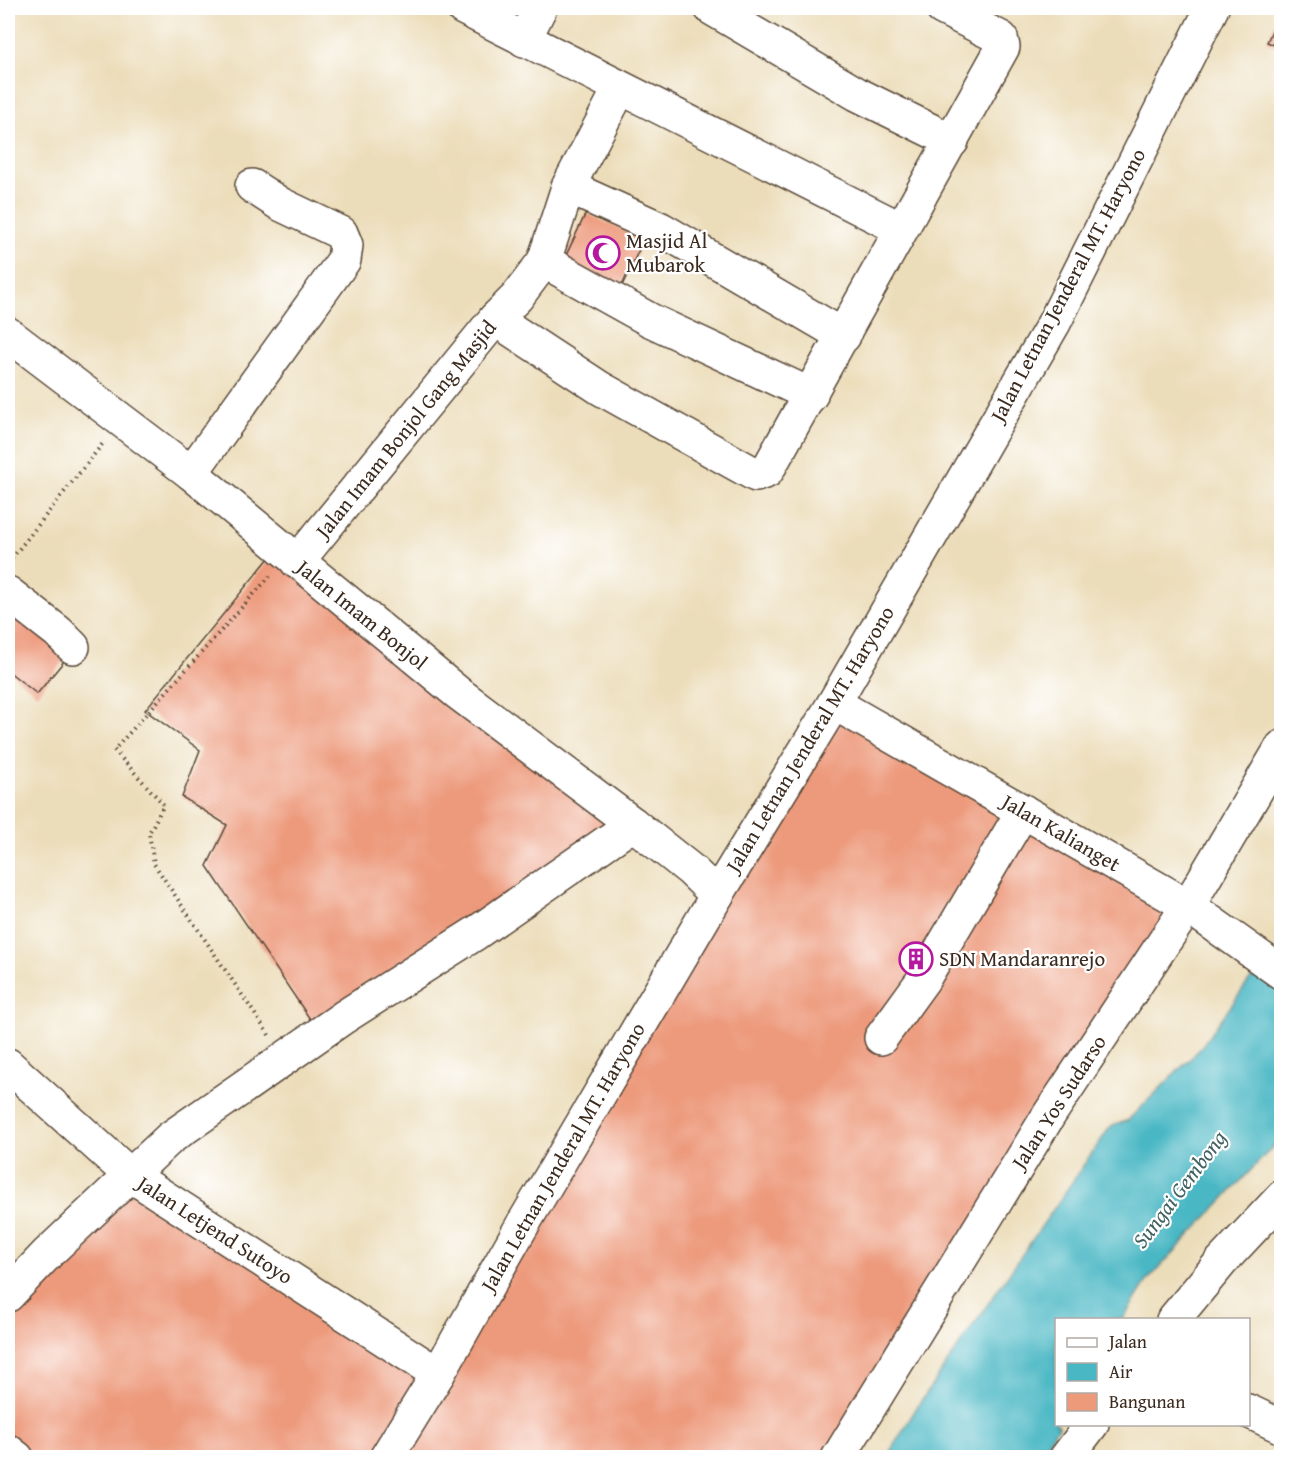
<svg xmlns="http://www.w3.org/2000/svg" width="1289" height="1465" font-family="'Gentium Book Plus',serif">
  <rect width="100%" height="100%" fill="#fff"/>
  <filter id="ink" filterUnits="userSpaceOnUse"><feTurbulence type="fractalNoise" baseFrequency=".0167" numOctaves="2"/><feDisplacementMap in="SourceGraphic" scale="12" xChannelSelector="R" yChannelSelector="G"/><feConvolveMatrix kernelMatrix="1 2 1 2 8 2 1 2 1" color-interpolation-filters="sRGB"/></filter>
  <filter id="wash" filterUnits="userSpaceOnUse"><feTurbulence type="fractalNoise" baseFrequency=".008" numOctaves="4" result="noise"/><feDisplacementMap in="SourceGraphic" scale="24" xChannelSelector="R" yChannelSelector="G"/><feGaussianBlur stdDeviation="1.35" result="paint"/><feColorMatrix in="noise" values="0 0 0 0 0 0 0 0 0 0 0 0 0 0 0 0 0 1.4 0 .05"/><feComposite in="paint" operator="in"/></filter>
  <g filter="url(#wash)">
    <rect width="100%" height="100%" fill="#ecddba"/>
    <polygon fill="#4ab7c4" stroke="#427071" stroke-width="1.5" points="1281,952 1281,1138 1147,1281 1123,1319 1056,1320 1056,1424 1059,1425 1039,1457 886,1458 919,1404 1110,1127 1128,1120 1199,1050 1249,981"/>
    <g id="blocks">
      <g fill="#ed9a7b">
        <polygon points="1282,8 1282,48 1267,42"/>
        <polygon points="586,213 644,239 619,292 561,266"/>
        <polygon points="278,547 633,824 320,1034 207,866 227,825 182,797 200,750 145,710"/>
        <polygon points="8,605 69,655 37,694 8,671"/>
        <polygon points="834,703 1188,906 838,1458 17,1458 8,1451 8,1295 130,1175 438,1374"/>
      </g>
    </g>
  </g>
  <g filter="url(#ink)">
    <use href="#blocks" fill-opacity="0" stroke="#564535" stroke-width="1.5"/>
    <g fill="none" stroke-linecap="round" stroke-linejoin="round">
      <defs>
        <g id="minor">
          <polyline points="463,8 901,229"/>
          <polyline points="711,8 857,94 952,141"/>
          <polyline points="524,40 540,8"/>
          <polyline points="568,187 620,88"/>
          <polyline points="544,261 650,320 811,395"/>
          <polyline points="495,319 600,388 756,475 767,471 1003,47 1001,38 942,8"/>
          <polyline points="8,334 191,473 458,693 633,824 691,870 717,895"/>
          <polyline points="191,473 344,260 346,245 341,233 280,204 252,186"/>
          <polyline points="297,562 495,319 517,297 544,261 568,187 661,229 844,336"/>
          <polyline points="8,593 58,632 73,647"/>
          <polyline points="834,703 1188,906 1282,973"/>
          <polyline points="881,1038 923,980 1023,811"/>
          <polyline points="8,1065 130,1175 438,1374"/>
          <polyline points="8,1295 48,1253 170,1138 344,1017 476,933 633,824"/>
          <polyline points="1173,1320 1222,1261 1282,1197"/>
          <polyline points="1248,1411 1282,1427"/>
          <polyline points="8,1451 17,1458"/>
          <polyline points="1066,1458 1092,1424"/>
        </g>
        <g id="major">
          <polyline points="386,1458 438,1374 519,1231 717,895 834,703 1054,323 1212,8"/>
          <polyline points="838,1458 1049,1115 1188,906 1282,747"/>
        </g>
      </defs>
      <use href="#minor" stroke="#564535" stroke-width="36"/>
      <use href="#major" stroke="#564535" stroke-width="36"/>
      <g stroke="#564535" stroke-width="4" stroke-dasharray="1.5 4.5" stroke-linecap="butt">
        <polyline points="8,563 104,442"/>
        <polyline points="269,1035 154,864 149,833 164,805 114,750 270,576"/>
      </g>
      <use href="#minor" stroke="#fff" stroke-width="33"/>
      <use href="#major" stroke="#fff" stroke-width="33"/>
    </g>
  </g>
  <defs>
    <symbol id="mosque-ring" viewBox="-11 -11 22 22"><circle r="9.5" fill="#fff" stroke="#b5179e" stroke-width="1.5"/><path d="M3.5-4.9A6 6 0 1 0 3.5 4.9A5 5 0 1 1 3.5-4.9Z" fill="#b5179e"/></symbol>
    <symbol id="building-ring" viewBox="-11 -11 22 22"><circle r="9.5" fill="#fff" stroke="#b5179e" stroke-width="1.5"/><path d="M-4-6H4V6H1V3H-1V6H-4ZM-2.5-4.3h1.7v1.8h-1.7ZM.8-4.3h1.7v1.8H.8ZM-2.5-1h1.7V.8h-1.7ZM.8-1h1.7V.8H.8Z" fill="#b5179e"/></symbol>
  </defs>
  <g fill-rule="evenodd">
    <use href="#mosque-ring" x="584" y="234" width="38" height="38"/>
    <use href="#building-ring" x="897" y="940" width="38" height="38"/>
  </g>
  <g text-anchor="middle" stroke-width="4.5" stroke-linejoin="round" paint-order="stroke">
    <g font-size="21" fill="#3b2a1e" stroke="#fff" text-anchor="start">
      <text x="626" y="248">Masjid Al<tspan x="626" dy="24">Mubarok</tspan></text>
      <text x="939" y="966">SDN Mandaranrejo</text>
    </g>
    <g font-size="21" fill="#3b2a1e" stroke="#fff">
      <text transform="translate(1068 285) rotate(-62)" y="7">Jalan Letnan Jenderal MT. Haryono</text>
      <text transform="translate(406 429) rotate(-51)" y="7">Jalan Imam Bonjol Gang Masjid</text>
      <text transform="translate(362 615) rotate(39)" y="7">Jalan Imam Bonjol</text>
      <text transform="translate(810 739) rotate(-59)" y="7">Jalan Letnan Jenderal MT. Haryono</text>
      <text transform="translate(1061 833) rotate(30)" y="7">Jalan Kalianget</text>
      <text transform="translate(1059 1102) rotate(-57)" y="7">Jalan Yos Sudarso</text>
      <text transform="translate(563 1157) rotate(-60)" y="7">Jalan Letnan Jenderal MT. Haryono</text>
      <text transform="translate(215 1230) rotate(33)" y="7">Jalan Letjend Sutoyo</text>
    </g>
    <g font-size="22" font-style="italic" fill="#416260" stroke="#fff">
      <text transform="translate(1179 1189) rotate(-53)" y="8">Sungai Gembong</text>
    </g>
  </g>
  <rect width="1289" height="1465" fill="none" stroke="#fff" stroke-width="30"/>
  <rect x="1055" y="1318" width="195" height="108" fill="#ffffff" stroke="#b1aaa5" stroke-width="1.5"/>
  <rect x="1067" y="1338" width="30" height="9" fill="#ffffff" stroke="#b1aaa5" stroke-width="1.5"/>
  <text x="1109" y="1348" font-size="18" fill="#3b2a1e">Jalan</text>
  <rect x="1067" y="1363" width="30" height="18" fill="#4ab7c4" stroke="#b1aaa5" stroke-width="1.5"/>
  <text x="1109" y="1378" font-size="18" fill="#3b2a1e">Air</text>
  <rect x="1067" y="1393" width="30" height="18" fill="#ed9a7b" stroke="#b1aaa5" stroke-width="1.5"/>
  <text x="1109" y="1408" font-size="18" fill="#3b2a1e">Bangunan</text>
</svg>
